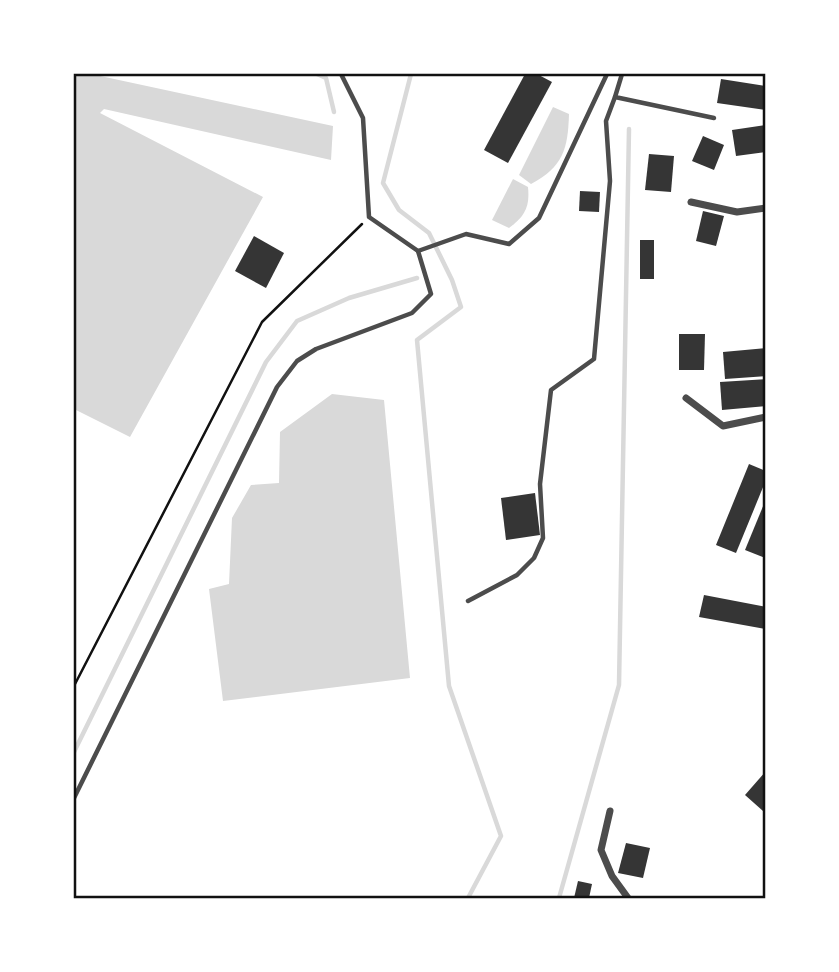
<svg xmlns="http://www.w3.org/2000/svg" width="839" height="972" font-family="'Times New Roman',serif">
  <rect width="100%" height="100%" fill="#fff"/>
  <g fill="#d9d9d9">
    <polygon points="74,74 91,74 333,126 331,160 104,109 100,113 263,197 130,437 74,409"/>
    <path d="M 553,107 L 569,114 C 568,149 563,167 531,184 L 519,175 Z"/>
    <path d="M 513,179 L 528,187 C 530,207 525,216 509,228 L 492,220 Z"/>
    <polygon points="332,394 384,400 410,678 223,701 209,589 229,584 232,518 251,485 279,483 280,432"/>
  </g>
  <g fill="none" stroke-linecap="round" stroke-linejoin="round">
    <g stroke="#d9d9d9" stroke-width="4.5">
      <polyline points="317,74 326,78 334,112"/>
      <polyline points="411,74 383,183 399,210 429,233 452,280 461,307 417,340 449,686 501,836 468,898"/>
      <polyline points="74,752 266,362 297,321 349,298 417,278"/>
      <polyline points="559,898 619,685 629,129"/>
    </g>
  </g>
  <g fill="#353535">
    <polygon points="525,74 537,74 552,82 508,163 484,150"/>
    <polygon points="721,79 766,86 766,110 717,103"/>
    <polygon points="766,125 766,152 736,156 732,130"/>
    <polygon points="703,136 724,145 714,170 692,161"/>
    <polygon points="649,154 674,156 671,192 645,190"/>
    <polygon points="580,191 600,192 599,212 579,211"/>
    <polygon points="703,211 724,216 716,246 696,241"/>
    <polygon points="254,236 284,253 266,288 235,271"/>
    <rect x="640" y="240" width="14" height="39"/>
    <polygon points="679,334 705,334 704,370 679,370"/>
    <polygon points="766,348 766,376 725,379 723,352"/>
    <polygon points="766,379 766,406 722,410 720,382"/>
    <polygon points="749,464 766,471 766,480 736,553 716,545"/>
    <polygon points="535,493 540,535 506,540 501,498"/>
    <polygon points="766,499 766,556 765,558 745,550"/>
    <polygon points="704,595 766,607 766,629 699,617"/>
    <polygon points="766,771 766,808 763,811 745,795"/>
    <polygon points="626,843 650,848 643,878 618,873"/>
    <polygon points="578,881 592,884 589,898 574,898"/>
  </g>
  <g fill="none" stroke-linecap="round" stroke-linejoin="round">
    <polyline stroke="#111" stroke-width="2.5" points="74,686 262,322 362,224"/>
    <g stroke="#4c4c4c" stroke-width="4.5">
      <polyline points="622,74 615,97 714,118"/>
      <polyline points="418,251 466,234 509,244 539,218 607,74"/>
      <polyline points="468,601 517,575 534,558 543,538 540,484 551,390 594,359 610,181 606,121 615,97"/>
      <polyline points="74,798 277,387 297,361 316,349 412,313 431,294 418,251 369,217 363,118 341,74"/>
    </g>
    <g stroke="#4c4c4c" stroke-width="7">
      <polyline points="691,202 737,212 766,208"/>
      <polyline points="686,398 723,426 766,417"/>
      <polyline points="610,811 601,850 612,876 628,898"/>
    </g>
  </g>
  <rect width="839" height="972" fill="none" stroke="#ffffff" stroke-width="150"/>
  <rect x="75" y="75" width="689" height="822" fill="none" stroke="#111" stroke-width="2.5"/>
</svg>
